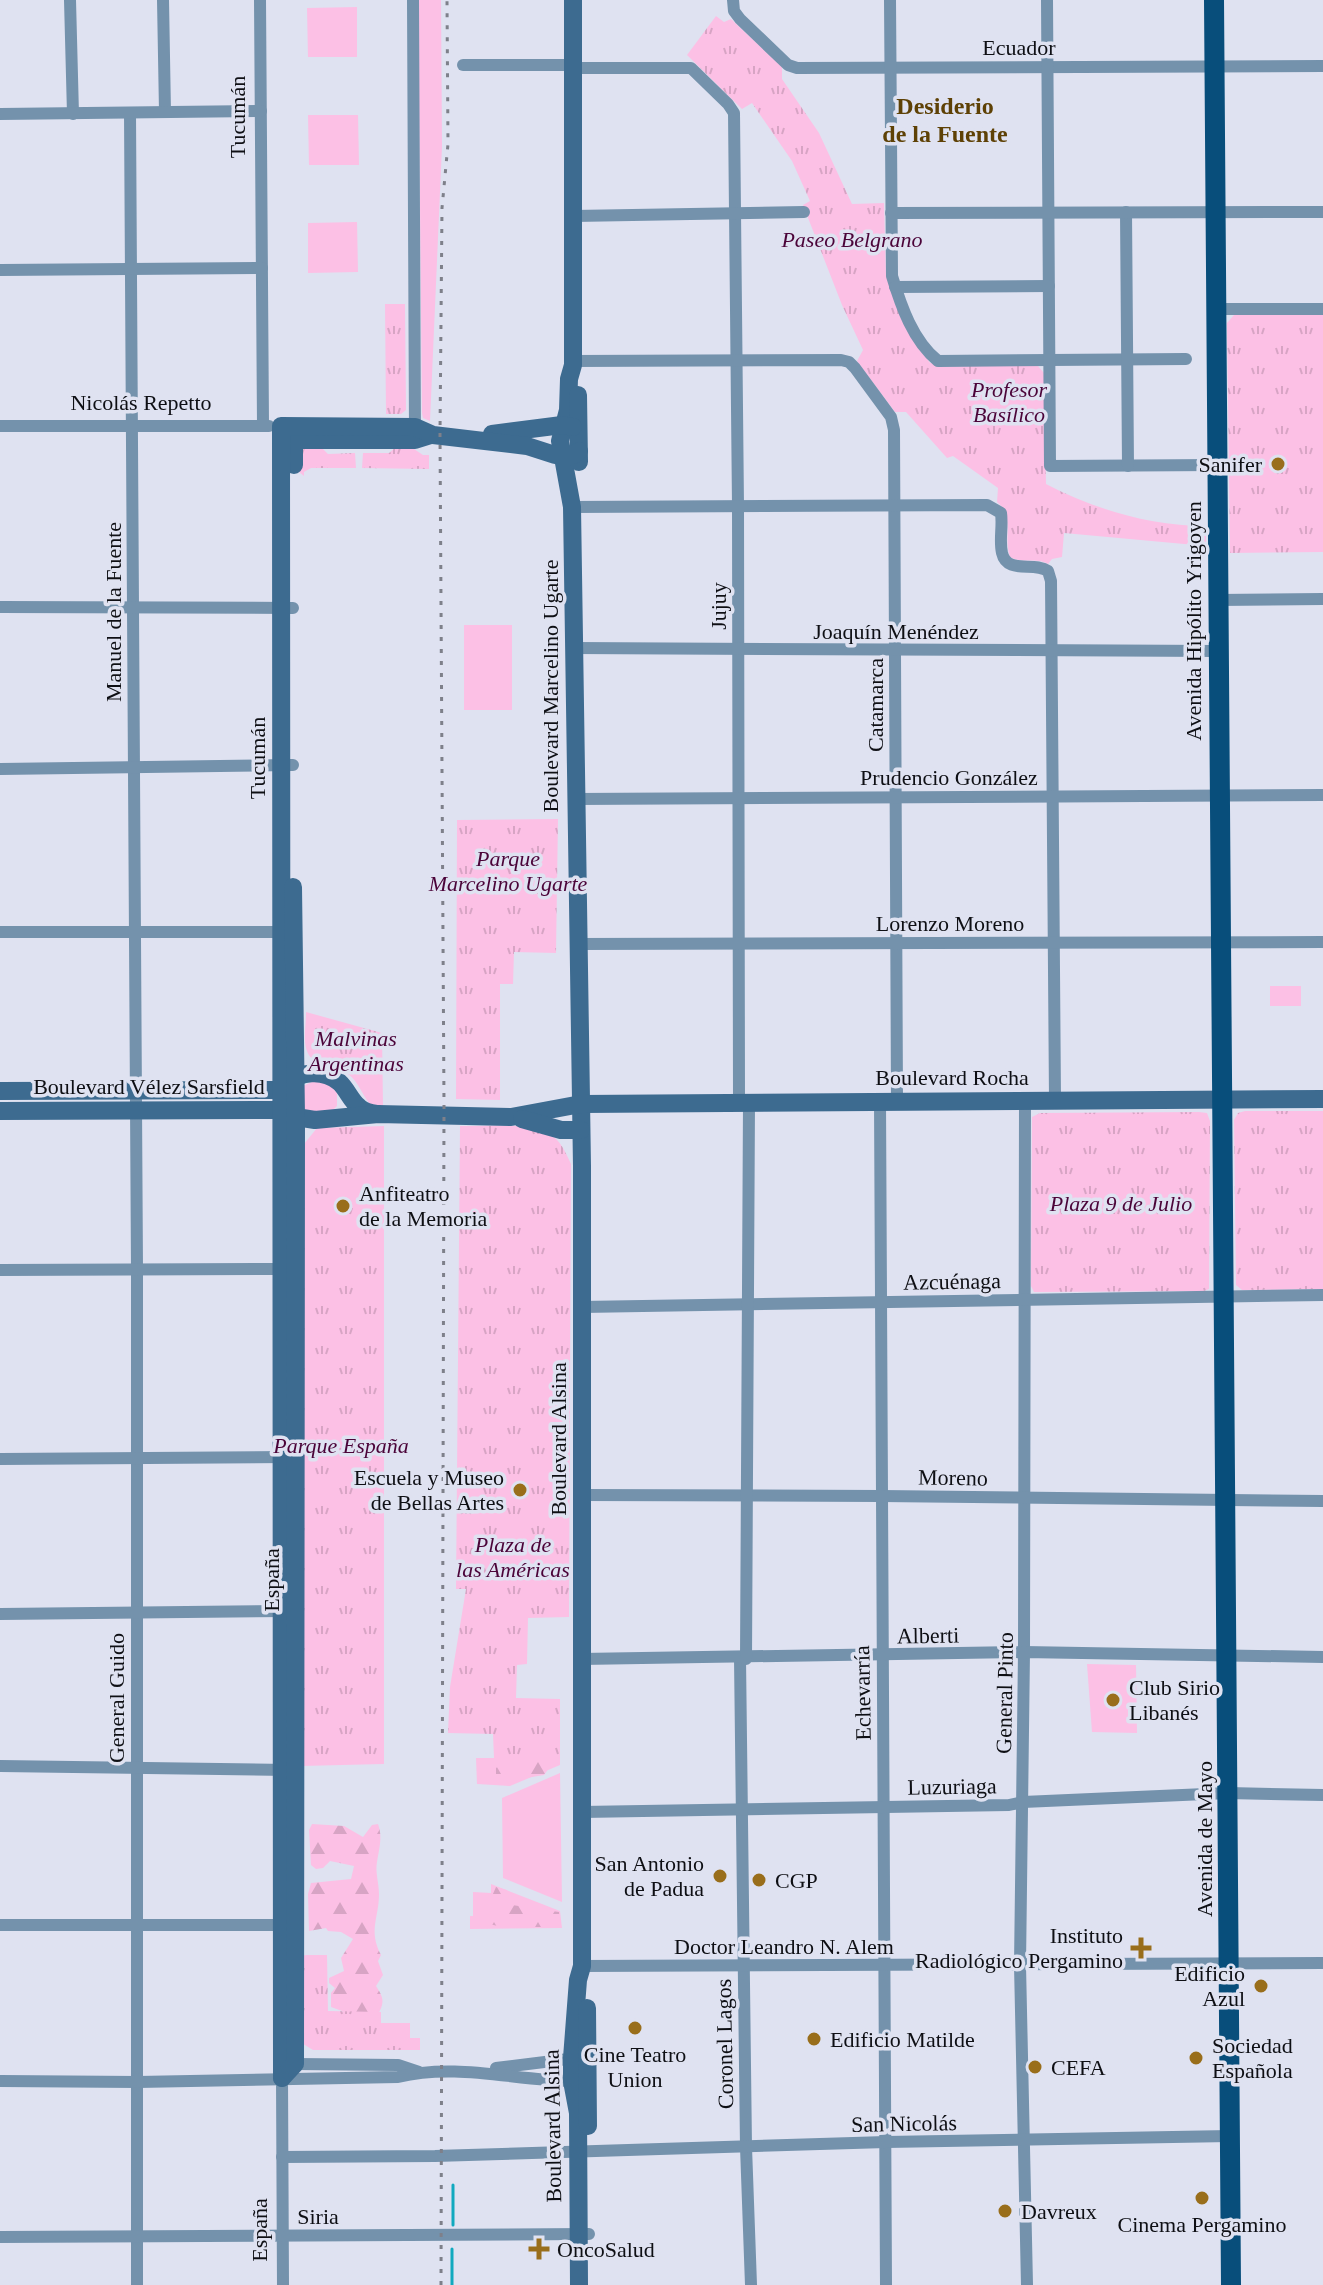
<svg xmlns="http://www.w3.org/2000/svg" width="1323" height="2285" font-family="Georgia,serif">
  <defs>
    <pattern id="forest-firs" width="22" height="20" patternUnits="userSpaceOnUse" patternTransform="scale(2)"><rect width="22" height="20" fill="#fcc0e5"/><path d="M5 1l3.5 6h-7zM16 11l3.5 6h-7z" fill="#d7a4c4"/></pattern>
    <pattern id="park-tufts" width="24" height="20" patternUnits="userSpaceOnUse" patternTransform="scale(2)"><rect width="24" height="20" fill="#fcc0e5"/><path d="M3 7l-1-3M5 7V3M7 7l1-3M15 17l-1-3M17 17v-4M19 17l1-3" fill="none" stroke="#d7a4c4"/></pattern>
  </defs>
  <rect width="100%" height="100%" fill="#dfe2f1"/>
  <g fill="#fcc0e5">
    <polygon points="418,0 441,0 442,146 430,421 423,418 422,413"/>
    <polygon points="357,7 357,57 308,57 307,8"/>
    <polygon points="308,115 358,115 359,165 309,165"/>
    <polygon points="357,222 358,272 308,273 308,223"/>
    <rect x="464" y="625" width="48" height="85"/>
    <rect x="1270" y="986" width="31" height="20"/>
    <polygon points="314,1081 327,1082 337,1093 337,1106 330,1113 313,1114 304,1109 303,1086"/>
    <polygon points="1087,1664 1136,1665 1137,1733 1092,1732"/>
    <polygon points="476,1758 560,1758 560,1765 510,1786 477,1784"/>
    <polygon points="560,1773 562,1902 503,1878 502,1798"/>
    <polygon points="491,1884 560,1911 562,1928 470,1929 470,1916 473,1916 473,1892 491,1893"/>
  </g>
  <g fill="url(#forest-firs)">
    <polygon points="504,1748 538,1754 552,1764 544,1775 520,1779 508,1786 496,1774 496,1768 503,1763"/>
    <path d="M 312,1824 L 344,1826 L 363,1837 L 372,1825 L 378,1824 C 383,1837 379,1849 377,1862 C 375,1872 379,1883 379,1894 C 379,1918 368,1930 381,1955 L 378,1961 L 383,1975 L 376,1986 C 384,1998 385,2003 377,2016 L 353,2015 L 331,2007 L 331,1993 L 335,1988 L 329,1983 L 329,1978 L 344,1971 L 341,1958 L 353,1939 L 341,1932 L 328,1931 L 326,1928 L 309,1931 L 308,1894 L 311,1883 L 351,1879 L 354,1866 L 330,1861 L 323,1868 L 316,1869 L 311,1865 L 309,1830 Z"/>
    <polygon points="496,1887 507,1890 512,1905 559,1912 560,1927 533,1927 529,1919 523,1917 507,1928 489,1924 496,1913 496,1908 489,1903"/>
  </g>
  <g fill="url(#park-tufts)">
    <path d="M 716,16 L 724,22 L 731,19 L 782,67 L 782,79 L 819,133 L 852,204 L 884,203 L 886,275 L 915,341 L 930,363 L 1038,366 L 1044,373 L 1046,484 C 1094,509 1150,526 1206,526 L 1206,546 L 1064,533 L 1062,557 L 1052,559 L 1048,564 C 1036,557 1022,564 1010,557 C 1003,537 1015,517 997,502 L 998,488 L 953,456 L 947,458 L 906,412 L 895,412 L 857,361 L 863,350 L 842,305 L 803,205 L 810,201 L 792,161 L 752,103 L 742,109 L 687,55 Z"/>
    <polygon points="385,304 405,304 406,410 401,414 386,414"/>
    <polygon points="1234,315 1323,315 1323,552 1230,553 1227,323"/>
    <polygon points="396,447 411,447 423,455 429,455 429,469 362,468 363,453 389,453"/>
    <polygon points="305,448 322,448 328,454 355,453 356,468 311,468 304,472 304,476 299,472 300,452"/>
    <polygon points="558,819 556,953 514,952 513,984 500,984 500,1100 456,1099 457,820"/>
    <path d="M 306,1012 L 382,1033 L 383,1106 L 370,1104 C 362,1095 359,1082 348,1074 C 340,1069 332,1068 324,1065 C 298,1058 306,1033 306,1012 Z"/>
    <polygon points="1245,1111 1323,1111 1323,1289 1242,1290 1236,1285 1234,1120 1238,1113"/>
    <polygon points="1199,1112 1207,1113 1210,1121 1209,1289 1204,1291 1034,1292 1031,1286 1032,1117 1040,1113"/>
    <polygon points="384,1126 384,1764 301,1766 304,1144 317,1128"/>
    <path d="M 460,1126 C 487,1127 524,1121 549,1134 C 560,1139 566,1153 571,1164 L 569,1617 L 528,1618 L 527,1664 L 517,1665 L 516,1698 L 560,1699 L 560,1758 L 494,1758 L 493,1734 L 448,1733 L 450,1687 L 466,1589 L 456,1589 Z"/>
    <polygon points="307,1955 327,1955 328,2011 381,2012 381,2023 410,2023 410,2038 420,2038 420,2050 313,2050 300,2042 300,1956"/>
  </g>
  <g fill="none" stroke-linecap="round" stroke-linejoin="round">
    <g stroke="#11a9bf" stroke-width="3">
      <polyline points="453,2225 453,2185"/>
      <polyline points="452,2249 452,2285"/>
    </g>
    <g stroke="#7492ac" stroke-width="12">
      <polyline points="70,0 73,114"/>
      <polyline points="163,0 165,112"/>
      <polyline points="260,0 263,425"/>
      <polyline points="413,0 415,433"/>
      <polyline points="733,0 734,11 740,19 788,65 797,68 1323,66"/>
      <path d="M 890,0 L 892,276 C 901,306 913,341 938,361 L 1186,359"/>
      <polyline points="1047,0 1050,466 1217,465"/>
      <polyline points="463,65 573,65"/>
      <polyline points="573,68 691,68 728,104 734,113 738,506 739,1102"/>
      <polyline points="130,113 137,1269 137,2285"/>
      <polyline points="0,114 261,111"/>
      <polyline points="1126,212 1128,466"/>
      <polyline points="891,213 1323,212"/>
      <polyline points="574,216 804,212"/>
      <polyline points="0,270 262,268"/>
      <polyline points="895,287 1049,286"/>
      <polyline points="1216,309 1323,309"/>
      <polyline points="573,361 841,360 849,362 855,368 891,417 894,430 897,1101"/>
      <polyline points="0,426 269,426"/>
      <path d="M 572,507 L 987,505 L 1001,513 C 1003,526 999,540 1002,553 C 1007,575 1034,561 1048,571 L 1051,581 L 1055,1100"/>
      <polyline points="1217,600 1323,599"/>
      <polyline points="0,607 293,608"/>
      <polyline points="574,648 1217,651"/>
      <polyline points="0,769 293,765"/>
      <polyline points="575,799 1323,795"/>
      <polyline points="0,932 289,932"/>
      <polyline points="577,944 1323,942"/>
      <polyline points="1025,1100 1024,1652 1020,1965 1027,2285"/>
      <polyline points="880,1101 886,2285"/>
      <polyline points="0,1270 289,1269"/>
      <polyline points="582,1307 1323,1295"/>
      <polyline points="0,1459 289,1457"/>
      <polyline points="581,1495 881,1496 1323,1501"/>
      <polyline points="0,1614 289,1611"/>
      <polyline points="740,1658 746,2147 751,2285"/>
      <polyline points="581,1659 1024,1652 1323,1657"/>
      <polyline points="746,1659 749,1103"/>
      <polyline points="0,1766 288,1770"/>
      <polyline points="582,1812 1009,1805 1023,1802 1228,1793 1323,1795"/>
      <polyline points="0,1925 287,1925"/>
      <polyline points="582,1966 1323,1963"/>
      <polyline points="295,2064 398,2065 419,2072"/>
      <polyline points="496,2068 577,2058"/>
      <polyline points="282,2078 283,2285"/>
      <path d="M 0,2081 L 138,2082 L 398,2077 C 459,2062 518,2082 580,2081"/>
      <polyline points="282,2157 435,2156 886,2142 1230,2136"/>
      <polyline points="0,2237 589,2234"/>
    </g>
    <g stroke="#3d6b90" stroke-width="18">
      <polyline points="573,0 573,365 569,379 568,410 560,441 572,507 582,1166 582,1966 578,1980 572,2058 572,2081 578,2113 579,2285"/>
      <polyline points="578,395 579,462"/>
      <polyline points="492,434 562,425 573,427"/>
      <polyline points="294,465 294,440 415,440 431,435"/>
      <path d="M 286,1085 C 299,1071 323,1069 339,1082 C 347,1089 351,1101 359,1107 C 364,1112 371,1113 377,1114"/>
      <polyline points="0,1091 281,1090"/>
      <polyline points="0,1111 281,1110 296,1117 315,1120 378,1114 511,1117 581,1104 1323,1099"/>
      <polyline points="522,1119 561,1130 581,1130"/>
      <polyline points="587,2008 588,2126"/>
      <polyline points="282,2078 281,426 415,427 433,435 527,446 555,455 574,455 579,451"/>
      <polyline points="282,2078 295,2064 296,1117 293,887"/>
    </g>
    <polyline stroke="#084e7b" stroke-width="20" points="1214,0 1231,2285"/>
    <polyline stroke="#7e808a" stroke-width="3" stroke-dasharray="4 8" stroke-linecap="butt" points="441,2285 444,1105 440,434 442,208 448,144 447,0"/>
  </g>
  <g fill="#996e1b" stroke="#dfe2f1" stroke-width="3">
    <circle cx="1278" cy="464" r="8"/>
    <circle cx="343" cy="1206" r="8"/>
    <circle cx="520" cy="1490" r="8"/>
    <circle cx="1113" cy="1700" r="8"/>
    <circle cx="720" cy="1876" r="8"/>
    <circle cx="759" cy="1880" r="8"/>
    <path d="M1137 1936h8v8h8v8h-8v8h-8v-8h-8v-8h8z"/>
    <circle cx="1261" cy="1986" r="8"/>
    <circle cx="635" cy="2028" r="8"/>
    <circle cx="814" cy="2039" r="8"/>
    <circle cx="1196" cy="2058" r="8"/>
    <circle cx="1035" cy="2067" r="8"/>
    <circle cx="1202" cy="2198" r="8"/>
    <circle cx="1005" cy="2211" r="8"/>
    <path d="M535 2237h8v8h8v8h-8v8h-8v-8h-8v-8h8z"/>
  </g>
  <g text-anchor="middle" stroke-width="7" stroke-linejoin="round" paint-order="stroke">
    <g font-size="22" fill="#0e0f14" stroke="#dfe2f1">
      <text x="1019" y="55">Ecuador</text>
      <text transform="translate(237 117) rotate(-90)" y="8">Tucumán</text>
      <text x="141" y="410">Nicolás Repetto</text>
      <text transform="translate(718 606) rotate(-90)" y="8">Jujuy</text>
      <text transform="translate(113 612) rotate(-90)" y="8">Manuel de la Fuente</text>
      <text transform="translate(1193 621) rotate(-90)" y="8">Avenida Hipólito Yrigoyen</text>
      <text x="896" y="639">Joaquín Menéndez</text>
      <text transform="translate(550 686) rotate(-90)" y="8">Boulevard Marcelino Ugarte</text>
      <text transform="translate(875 705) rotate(-90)" y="8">Catamarca</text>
      <text transform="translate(257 758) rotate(-90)" y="8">Tucumán</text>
      <text x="949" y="785">Prudencio González</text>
      <text x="950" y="931">Lorenzo Moreno</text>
      <text x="952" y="1085">Boulevard Rocha</text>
      <text x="149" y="1094">Boulevard Vélez Sarsfield</text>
      <text transform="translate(952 1281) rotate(-1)" y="8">Azcuénaga</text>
      <text transform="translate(558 1439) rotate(-90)" y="8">Boulevard Alsina</text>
      <text transform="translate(953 1477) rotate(1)" y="8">Moreno</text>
      <text transform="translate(271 1580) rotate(-90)" y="8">España</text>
      <text transform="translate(928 1635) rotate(-1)" y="8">Alberti</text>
      <text transform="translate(862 1693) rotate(-91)" y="8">Echevarría</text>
      <text transform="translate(1004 1693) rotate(-89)" y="8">General Pinto</text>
      <text transform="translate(116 1698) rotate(-90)" y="8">General Guido</text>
      <text transform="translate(952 1786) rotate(-1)" y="8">Luzuriaga</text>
      <text transform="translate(1204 1839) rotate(-90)" y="8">Avenida de Mayo</text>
      <text x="784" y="1954">Doctor Leandro N. Alem</text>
      <text transform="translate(724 2044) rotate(-91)" y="8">Coronel Lagos</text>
      <text transform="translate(904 2123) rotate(-1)" y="8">San Nicolás</text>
      <text transform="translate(552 2126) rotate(-91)" y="8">Boulevard Alsina</text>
      <text x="318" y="2224">Siria</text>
      <text transform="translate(259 2230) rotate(-90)" y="8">España</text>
    </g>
    <g font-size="22" font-style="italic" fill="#4b0439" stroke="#dfe2f1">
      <text x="852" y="247">Paseo Belgrano</text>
      <text x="1009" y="397">Profesor<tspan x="1009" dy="25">Basílico</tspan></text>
      <text x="508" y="866">Parque<tspan x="508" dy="25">Marcelino Ugarte</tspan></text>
      <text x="356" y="1046">Malvinas<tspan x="356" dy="25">Argentinas</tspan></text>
      <text x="1121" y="1211">Plaza 9 de Julio</text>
      <text x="341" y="1453">Parque España</text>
      <text x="513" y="1552">Plaza de<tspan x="513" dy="25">las Américas</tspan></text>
    </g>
    <g font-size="22" fill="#0e0f14" stroke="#dfe2f1" text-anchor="start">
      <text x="1262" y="472" text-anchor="end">Sanifer</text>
      <text x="359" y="1201">Anfiteatro<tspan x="359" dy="25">de la Memoria</tspan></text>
      <text x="504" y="1485" text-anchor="end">Escuela y Museo<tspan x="504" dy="25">de Bellas Artes</tspan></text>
      <text x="1129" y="1695">Club Sirio<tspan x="1129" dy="25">Libanés</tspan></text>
      <text x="704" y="1871" text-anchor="end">San Antonio<tspan x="704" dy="25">de Padua</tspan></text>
      <text x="775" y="1888">CGP</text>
      <text x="1123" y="1943" text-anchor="end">Instituto<tspan x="1123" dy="25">Radiológico Pergamino</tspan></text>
      <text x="1245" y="1981" text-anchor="end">Edificio<tspan x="1245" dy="25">Azul</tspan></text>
      <text x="830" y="2047">Edificio Matilde</text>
      <text x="1212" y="2053">Sociedad<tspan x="1212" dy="25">Española</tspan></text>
      <text x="635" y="2062" text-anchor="middle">Cine Teatro<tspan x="635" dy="25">Union</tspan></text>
      <text x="1051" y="2075">CEFA</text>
      <text x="1021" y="2219">Davreux</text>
      <text x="1202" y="2232" text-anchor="middle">Cinema Pergamino</text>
      <text x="557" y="2257">OncoSalud</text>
    </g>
    <g font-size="24" font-weight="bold" fill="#5e4105" stroke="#dfe2f1">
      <text x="945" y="114">Desiderio<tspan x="945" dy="28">de la Fuente</tspan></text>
    </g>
  </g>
</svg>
